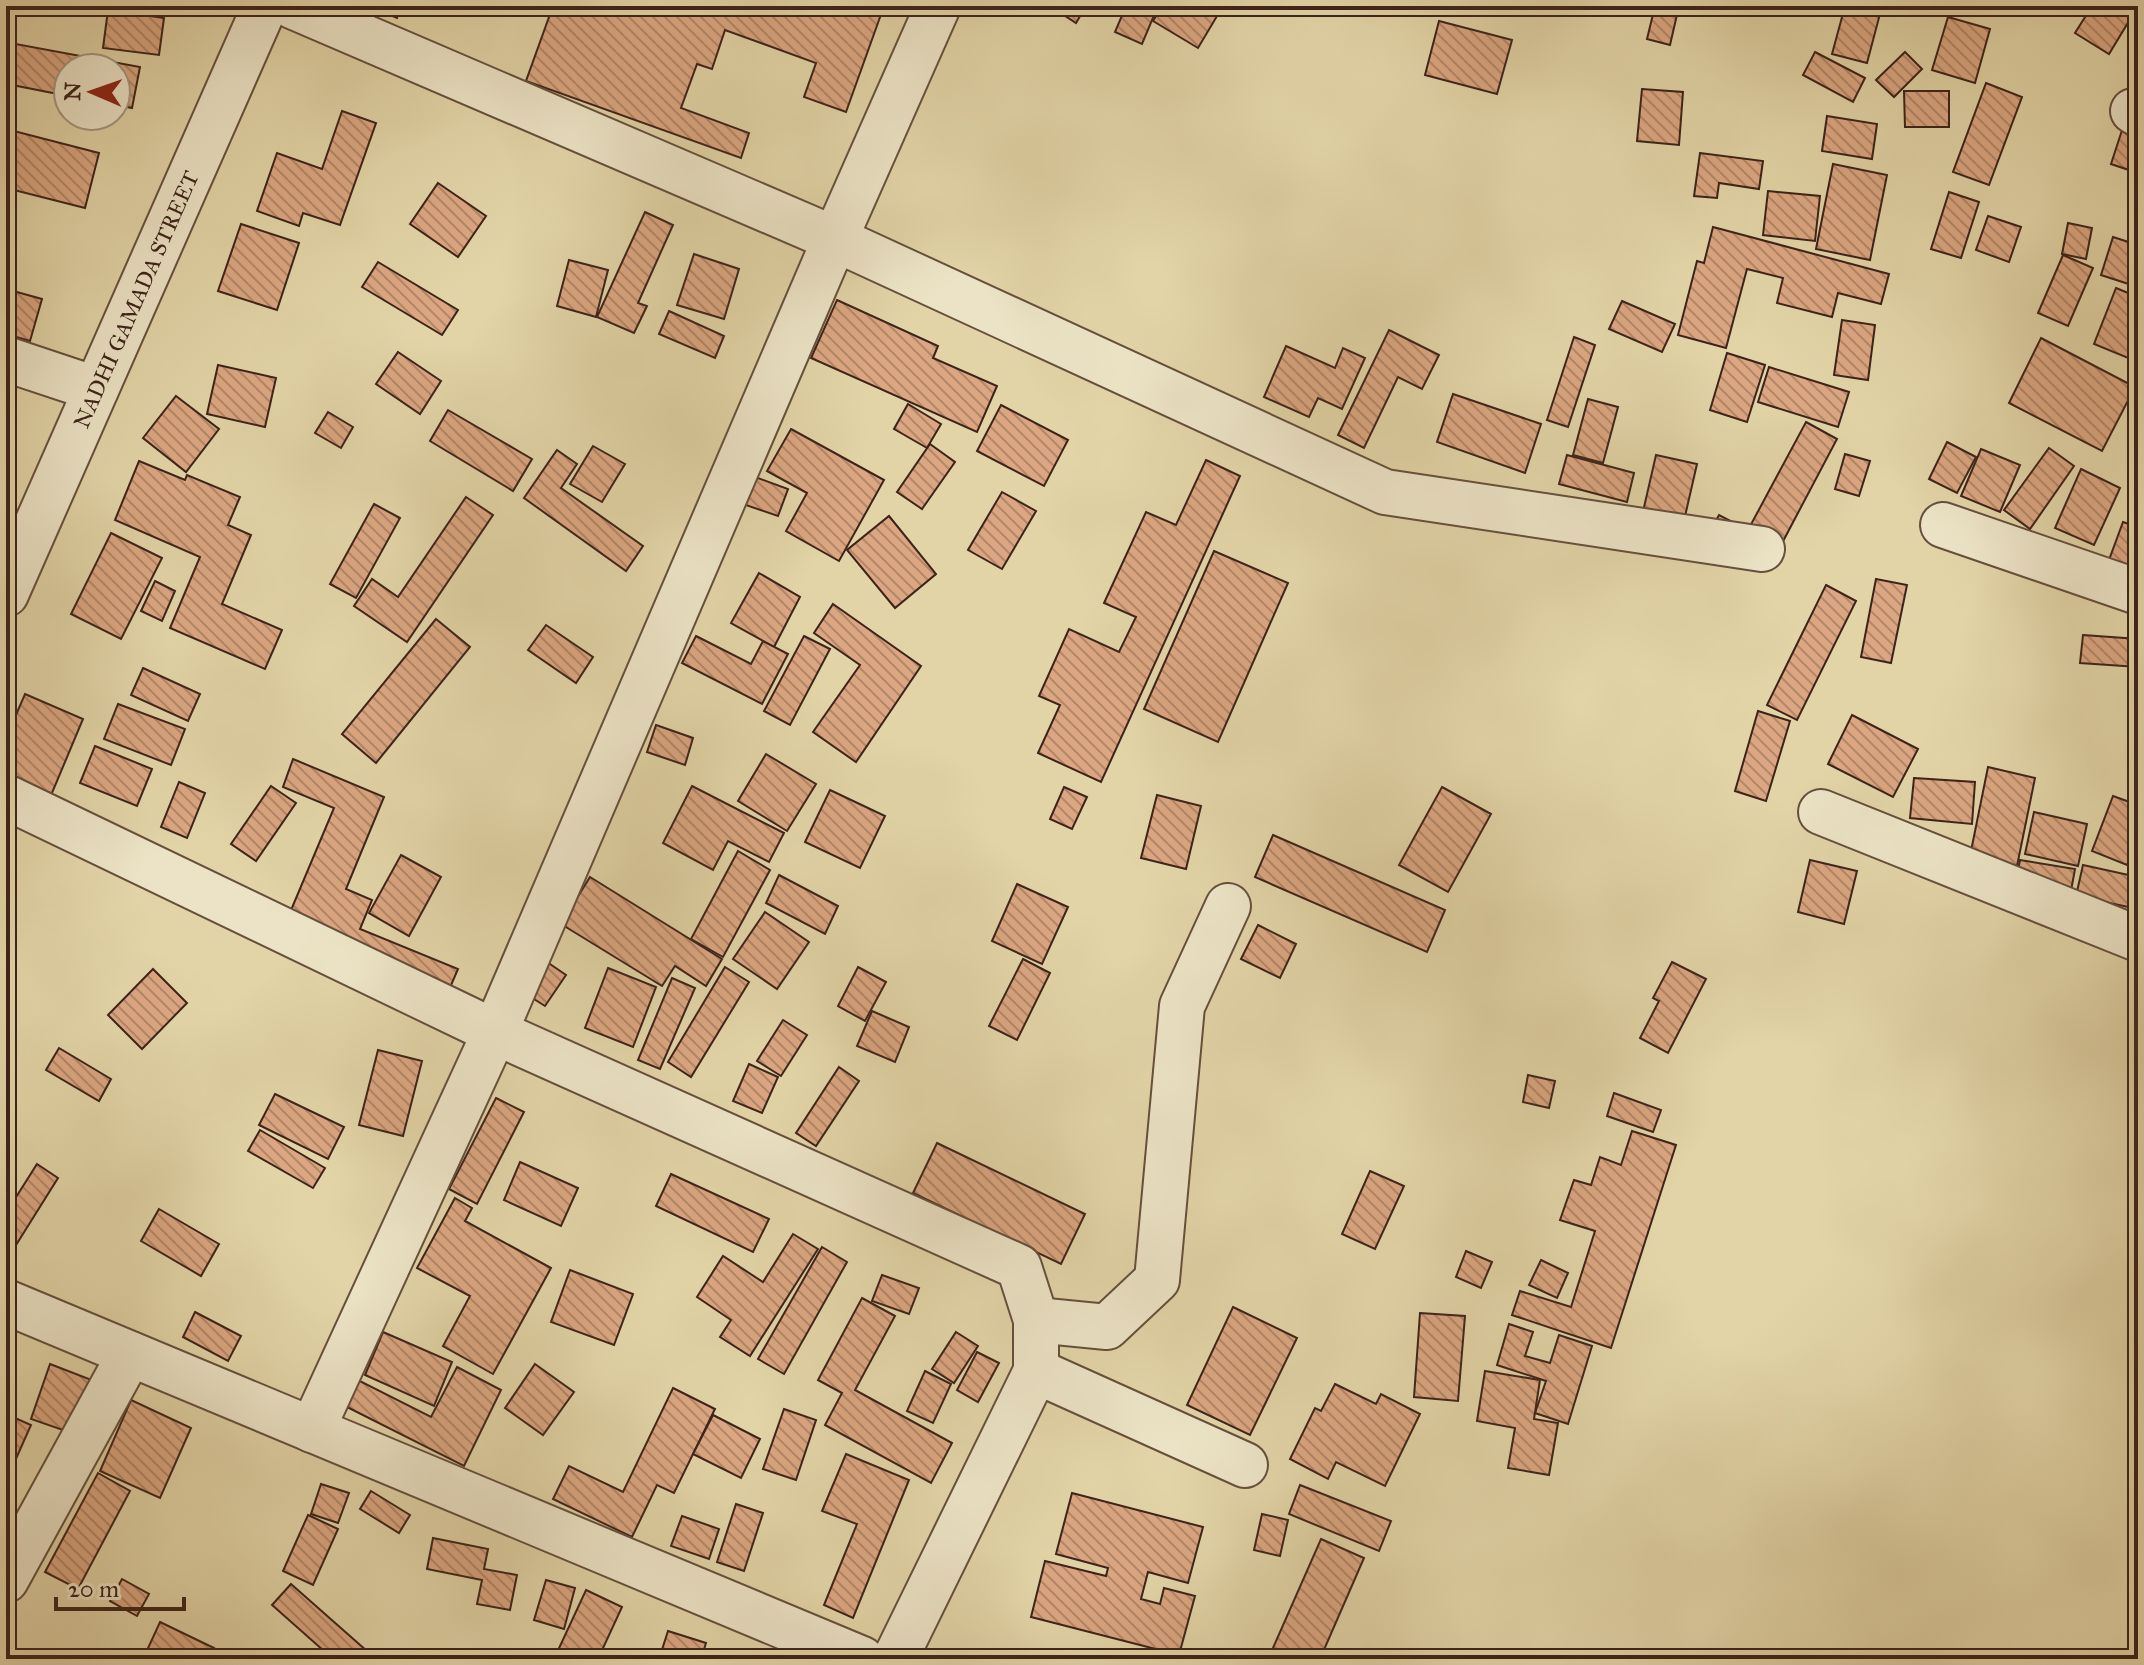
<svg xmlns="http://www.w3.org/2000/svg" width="2144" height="1665" font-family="'IM FELL Great Primer',serif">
  <defs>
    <pattern id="building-back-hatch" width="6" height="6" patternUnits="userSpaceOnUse" patternTransform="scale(2)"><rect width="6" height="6" fill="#dba681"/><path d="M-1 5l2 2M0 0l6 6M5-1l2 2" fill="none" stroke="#b38769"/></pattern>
  </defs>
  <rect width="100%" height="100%" fill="#e2d4a7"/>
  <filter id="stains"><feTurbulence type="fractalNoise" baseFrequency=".0025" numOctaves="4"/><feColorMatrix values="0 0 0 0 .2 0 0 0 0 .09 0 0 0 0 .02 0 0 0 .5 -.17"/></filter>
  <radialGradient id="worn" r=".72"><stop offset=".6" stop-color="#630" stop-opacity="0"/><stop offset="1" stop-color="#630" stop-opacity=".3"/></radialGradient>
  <g fill="url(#building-back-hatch)" stroke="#3d231a" stroke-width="2">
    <polygon points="369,6 401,6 397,18"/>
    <polygon points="553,6 884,6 846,112 804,97 816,63 725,30 712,69 697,64 681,108 749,133 741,158 526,81"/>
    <polygon points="1050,6 1086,6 1076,23"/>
    <polygon points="1126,6 1158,6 1142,44 1115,32"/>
    <polygon points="1162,6 1223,6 1198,48 1153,21"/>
    <polygon points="1655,6 1679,6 1670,45 1647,39"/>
    <polygon points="1845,6 1867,6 1881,10 1867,63 1832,54"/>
    <polygon points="2092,6 2126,6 2135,11 2109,54 2075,33"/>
    <polygon points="6,8 16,10 10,43 140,67 132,108 116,105 116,68 68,68 68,96 12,85 6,109"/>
    <polygon points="108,10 164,18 159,55 103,48"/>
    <polygon points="1948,17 1990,29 1975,83 1932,70"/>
    <polygon points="1439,21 1512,40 1497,94 1425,75"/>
    <polygon points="1815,52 1865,78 1853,102 1803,75"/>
    <polygon points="1905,52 1922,69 1894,97 1876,80"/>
    <polygon points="1986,83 2022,97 1989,185 1953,172"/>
    <polygon points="1642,89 1683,92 1679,145 1637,141"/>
    <polygon points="1904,91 1949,91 1949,127 1905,127"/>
    <polygon points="342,111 376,123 340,225 303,213 299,226 257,211 277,153 322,169"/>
    <polygon points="1827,116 1877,124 1872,159 1822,151"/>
    <polygon points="2125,121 2138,125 2138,173 2111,164"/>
    <polygon points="6,129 99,153 85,208 6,188"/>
    <polygon points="1700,153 1763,161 1759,189 1719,183 1717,198 1694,196"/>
    <polygon points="1833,164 1887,175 1870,260 1816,249"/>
    <polygon points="438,183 486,216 458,257 410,224"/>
    <polygon points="1768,191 1820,196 1815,241 1763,235"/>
    <polygon points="1949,192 1979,202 1961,258 1931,249"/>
    <polygon points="645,212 673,225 638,303 647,306 634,333 597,317"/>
    <polygon points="1988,216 2021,227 2009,262 1976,250"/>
    <polygon points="2068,223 2092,228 2086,259 2062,254"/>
    <polygon points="241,224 299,243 277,310 218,291"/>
    <polygon points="1713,227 1889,274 1881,304 1838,293 1832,317 1777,303 1783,278 1747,269 1726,348 1678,335 1697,261 1704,263"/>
    <polygon points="2113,237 2138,245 2138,287 2101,275"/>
    <polygon points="694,254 739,269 724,319 677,305"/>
    <polygon points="2063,255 2093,268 2068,326 2038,313"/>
    <polygon points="569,260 608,270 596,317 557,306"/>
    <polygon points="378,262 458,310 442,335 362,287"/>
    <polygon points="2116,288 2138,297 2138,362 2094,344"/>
    <polygon points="6,289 42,299 30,341 6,334"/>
    <polygon points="837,300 938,346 933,358 997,386 977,432 811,358"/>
    <polygon points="1622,301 1675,324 1662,352 1609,329"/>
    <polygon points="669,311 724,336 715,358 659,334"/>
    <polygon points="1842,320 1875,325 1868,380 1834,375"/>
    <polygon points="1389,330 1439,355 1422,389 1398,377 1364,448 1338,435"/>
    <polygon points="1574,337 1595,345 1568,427 1547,420"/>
    <polygon points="2041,338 2135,387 2102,451 2009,403"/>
    <polygon points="1286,346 1335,368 1343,348 1365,358 1342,409 1318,398 1309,417 1264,397"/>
    <polygon points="398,352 441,381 420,414 376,384"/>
    <polygon points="1727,353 1765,365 1747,422 1710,410"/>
    <polygon points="218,365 276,378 265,427 207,414"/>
    <polygon points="1769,367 1849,392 1838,427 1758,402"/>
    <polygon points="1453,394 1541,424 1525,473 1437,442"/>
    <polygon points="176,396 219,429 186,472 143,438"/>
    <polygon points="1588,399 1618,407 1603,463 1573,455"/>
    <polygon points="908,404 941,424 927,448 894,429"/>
    <polygon points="1001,405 1068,440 1044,486 977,451"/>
    <polygon points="448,410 532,459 513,491 430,441"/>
    <polygon points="328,412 353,427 341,448 315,433"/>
    <polygon points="1806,422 1837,439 1771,564 1710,531 1719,515 1748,530"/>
    <polygon points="791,429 884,480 839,561 786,531 807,493 767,471"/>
    <polygon points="1947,442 1976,457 1957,493 1929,479"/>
    <polygon points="930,444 955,462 922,509 897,492"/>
    <polygon points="593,446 625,464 602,502 570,484"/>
    <polygon points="2049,448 2074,466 2030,529 2004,510"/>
    <polygon points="1981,449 2020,465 2000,512 1961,496"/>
    <polygon points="557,450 577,464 561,488 643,546 626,571 524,498"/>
    <polygon points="1845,454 1870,461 1859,496 1835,489"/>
    <polygon points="1567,455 1634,473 1627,502 1559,484"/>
    <polygon points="1656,455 1697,464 1683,525 1642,516"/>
    <polygon points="1206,460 1240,476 1101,782 1038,753 1060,705 1039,696 1069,629 1119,652 1136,617 1104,603 1146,512 1176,525"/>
    <polygon points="139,461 185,480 187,475 240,497 228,525 251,535 222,604 282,630 265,669 170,628 200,557 115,520"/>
    <polygon points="2081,469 2120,488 2094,545 2055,528"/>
    <polygon points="744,473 788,489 778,516 734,501"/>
    <polygon points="1002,492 1036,511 1002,569 968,550"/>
    <polygon points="466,497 493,515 407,642 354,606 372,579 398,597"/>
    <polygon points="374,504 400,518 356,598 330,584"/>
    <polygon points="889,516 936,574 895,608 847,550"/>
    <polygon points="2123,522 2138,527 2138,571 2109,560"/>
    <polygon points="111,533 162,558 121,639 71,614"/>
    <polygon points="1214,551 1288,583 1218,742 1144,709"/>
    <polygon points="759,573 800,597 774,647 731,623"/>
    <polygon points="1876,579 1907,585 1891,663 1861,657"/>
    <polygon points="155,581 175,591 162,621 141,611"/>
    <polygon points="1826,585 1856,601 1797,720 1767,705"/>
    <polygon points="833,604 921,666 856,762 813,732 860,665 814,633"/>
    <polygon points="436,619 470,647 376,763 342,734"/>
    <polygon points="546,625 593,657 576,683 528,650"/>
    <polygon points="2083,635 2138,639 2138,667 2080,663"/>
    <polygon points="696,636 751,664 763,641 788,654 762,704 682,663"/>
    <polygon points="804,636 830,649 790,725 764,711"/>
    <polygon points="143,668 200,694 188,721 131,695"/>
    <polygon points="25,694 83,719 44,812 6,796 6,738"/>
    <polygon points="118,704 185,729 171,765 104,739"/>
    <polygon points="1758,711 1790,721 1766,801 1735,791"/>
    <polygon points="1852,715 1918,749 1893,797 1828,764"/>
    <polygon points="656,725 693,738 685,765 647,752"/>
    <polygon points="95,746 152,769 137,806 80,783"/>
    <polygon points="766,754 816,784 787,831 738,801"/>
    <polygon points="293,759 384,797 346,889 372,900 360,929 458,969 449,990 286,922 334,808 283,787"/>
    <polygon points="1988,767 2035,778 2017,866 1970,856"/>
    <polygon points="1914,778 1975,782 1972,824 1910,818"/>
    <polygon points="179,782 205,793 187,838 161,827"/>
    <polygon points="271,786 296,803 256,861 231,844"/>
    <polygon points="692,786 784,833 769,862 728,841 713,870 663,843"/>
    <polygon points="1064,787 1087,797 1072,829 1050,819"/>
    <polygon points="1442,787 1491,814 1448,892 1399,865"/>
    <polygon points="830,790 885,816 860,868 805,842"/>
    <polygon points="1157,795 1201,806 1186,869 1141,858"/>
    <polygon points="2113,796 2138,805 2138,837 2127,865 2092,851"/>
    <polygon points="2034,812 2087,824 2078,866 2025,854"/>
    <polygon points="1273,835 1445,910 1427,952 1255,877"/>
    <polygon points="738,851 770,870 723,957 691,939"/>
    <polygon points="401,855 441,877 409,936 369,913"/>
    <polygon points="1810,860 1857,871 1844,924 1798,912"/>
    <polygon points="2020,860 2075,869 2068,907 2013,898"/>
    <polygon points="2083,865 2138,877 2138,909 2076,896"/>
    <polygon points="779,875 838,906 825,934 766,903"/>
    <polygon points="590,877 722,959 706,986 675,966 662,986 561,924"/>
    <polygon points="1017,884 1068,907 1042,964 992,941"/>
    <polygon points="765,912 809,942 777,989 733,959"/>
    <polygon points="1258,925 1296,944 1280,978 1241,959"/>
    <polygon points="1023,959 1050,973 1017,1040 989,1026"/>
    <polygon points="547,962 566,975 545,1006 526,994"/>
    <polygon points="1672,962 1706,979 1668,1053 1640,1038 1659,1001 1653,998"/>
    <polygon points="725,967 749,982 691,1077 668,1062"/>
    <polygon points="858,967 886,982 865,1021 838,1006"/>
    <polygon points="608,968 656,987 633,1047 585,1028"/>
    <polygon points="153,969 187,1003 142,1049 108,1015"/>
    <polygon points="672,978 695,988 660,1069 638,1060"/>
    <polygon points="872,1011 909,1027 895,1062 857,1046"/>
    <polygon points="783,1020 807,1035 781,1076 757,1061"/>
    <polygon points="59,1048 111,1079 99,1101 46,1070"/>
    <polygon points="378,1050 422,1061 403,1136 359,1125"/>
    <polygon points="749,1064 778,1077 762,1113 733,1101"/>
    <polygon points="839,1067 859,1081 816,1146 796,1133"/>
    <polygon points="1528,1075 1555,1081 1549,1108 1523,1102"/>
    <polygon points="1614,1093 1661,1110 1653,1132 1607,1116"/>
    <polygon points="275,1094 344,1127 328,1159 259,1125"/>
    <polygon points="496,1098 524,1112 477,1204 449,1189"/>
    <polygon points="260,1130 325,1168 313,1188 248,1151"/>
    <polygon points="1632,1131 1676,1145 1611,1348 1512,1315 1520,1291 1571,1307 1595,1231 1560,1220 1574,1180 1591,1185 1600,1157 1621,1165"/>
    <polygon points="937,1143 1085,1214 1061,1264 913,1193"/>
    <polygon points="520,1162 578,1188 561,1226 504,1200"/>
    <polygon points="37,1164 58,1178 6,1261 6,1213"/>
    <polygon points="1370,1171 1404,1186 1375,1249 1342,1234"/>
    <polygon points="671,1174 769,1219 753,1252 656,1206"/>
    <polygon points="455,1198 472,1208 465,1221 551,1268 493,1374 443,1346 470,1296 417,1268"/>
    <polygon points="159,1209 219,1244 201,1276 141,1241"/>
    <polygon points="793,1234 818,1249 750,1356 720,1337 731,1320 697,1297 723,1256 763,1282"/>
    <polygon points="822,1247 847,1262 784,1374 758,1359"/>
    <polygon points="1466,1251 1492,1262 1481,1288 1456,1277"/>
    <polygon points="1541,1260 1568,1273 1557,1298 1529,1285"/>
    <polygon points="570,1270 633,1294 614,1345 551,1322"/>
    <polygon points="882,1275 919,1288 909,1314 872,1301"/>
    <polygon points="862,1298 895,1316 855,1390 952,1443 931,1483 825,1425 842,1393 818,1380"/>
    <polygon points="1233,1307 1297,1338 1250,1435 1187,1405"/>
    <polygon points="195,1312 241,1336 228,1361 183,1337"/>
    <polygon points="1420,1313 1465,1316 1458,1401 1414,1397"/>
    <polygon points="1509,1324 1533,1332 1525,1356 1550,1363 1559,1335 1592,1346 1568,1424 1535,1413 1546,1381 1497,1365"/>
    <polygon points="383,1332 452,1362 434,1406 365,1375"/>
    <polygon points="956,1332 978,1346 954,1383 932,1369"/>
    <polygon points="977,1352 999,1363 978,1402 957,1390"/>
    <polygon points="50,1364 102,1384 83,1437 31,1419"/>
    <polygon points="535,1364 574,1392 543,1435 505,1408"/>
    <polygon points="457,1367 501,1390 464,1466 343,1405 356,1379 431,1417"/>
    <polygon points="925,1371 951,1384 933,1423 907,1411"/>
    <polygon points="1485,1371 1540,1380 1534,1419 1558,1423 1549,1475 1508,1468 1515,1428 1477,1421"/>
    <polygon points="1335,1384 1376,1404 1381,1394 1420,1414 1385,1486 1336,1462 1328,1479 1290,1459 1315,1408 1321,1411"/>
    <polygon points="673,1388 715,1409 674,1493 657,1485 632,1537 553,1499 569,1466 623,1492"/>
    <polygon points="131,1400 191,1428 160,1498 100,1471"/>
    <polygon points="784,1409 816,1420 796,1480 763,1469"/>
    <polygon points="6,1414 31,1425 11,1470 6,1467"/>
    <polygon points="713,1415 760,1439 741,1478 693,1454"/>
    <polygon points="846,1454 909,1480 853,1618 824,1605 857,1524 822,1511"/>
    <polygon points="98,1473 130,1491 78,1589 45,1572"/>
    <polygon points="321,1484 349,1493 338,1523 311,1514"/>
    <polygon points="1300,1485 1391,1521 1379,1551 1289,1514"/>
    <polygon points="371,1491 410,1515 399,1533 360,1509"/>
    <polygon points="1072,1493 1203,1527 1188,1583 1148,1572 1141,1599 1160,1604 1164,1588 1195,1596 1179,1655 1031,1617 1045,1561 1106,1576 1108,1568 1056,1554"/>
    <polygon points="736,1504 763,1513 744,1571 717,1562"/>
    <polygon points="1262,1514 1288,1520 1280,1556 1254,1550"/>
    <polygon points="308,1515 338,1529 313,1585 283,1571"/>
    <polygon points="682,1516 719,1529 709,1559 671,1546"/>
    <polygon points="433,1538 488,1549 484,1569 517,1575 510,1610 477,1604 482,1580 427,1569"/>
    <polygon points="1321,1539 1364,1558 1320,1659 1272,1659 1269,1657"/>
    <polygon points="122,1579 149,1594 137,1616 110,1601"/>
    <polygon points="546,1580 575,1588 564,1629 534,1620"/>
    <polygon points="291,1584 376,1659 333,1659 272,1605"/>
    <polygon points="586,1590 622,1607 598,1659 554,1659"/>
    <polygon points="160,1622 214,1648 208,1659 143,1659"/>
    <polygon points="668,1631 706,1643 701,1659 659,1659"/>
  </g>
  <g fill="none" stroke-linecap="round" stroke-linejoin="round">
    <defs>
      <g id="minor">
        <polyline points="292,6 835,239 1385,492 1762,549"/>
        <polyline points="2133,111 2138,114"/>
        <polyline points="6,359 96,389"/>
        <polyline points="1943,525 2138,592"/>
        <polyline points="6,797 495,1032 1019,1267 1036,1320 1036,1371 895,1659"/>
        <polyline points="1821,812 2138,939"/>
        <polyline points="6,1302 862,1659"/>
        <polyline points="1036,1320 1107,1327 1157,1280 1182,1006 1228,906"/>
        <polyline points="1036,1371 1245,1465"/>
        <polyline points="312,1430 495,1032 835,239 938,6"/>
        <polyline points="6,1580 130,1354"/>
      </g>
      <g id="tertiary">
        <path id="s1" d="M 6,594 L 265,6"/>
      </g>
    </defs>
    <use href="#minor" stroke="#664f3d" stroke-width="48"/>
    <use href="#tertiary" stroke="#664f3d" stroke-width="48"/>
    <use href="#minor" stroke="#ece3c6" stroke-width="44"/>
    <use href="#tertiary" stroke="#ece3c6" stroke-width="44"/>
  </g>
  <g text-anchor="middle" stroke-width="6" stroke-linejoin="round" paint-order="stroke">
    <g font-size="22" fill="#3d231a" stroke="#ece3c6">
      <text dy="8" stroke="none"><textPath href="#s1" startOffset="322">NADHI GAMADA STREET</textPath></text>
    </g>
  </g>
  <rect width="2144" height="1665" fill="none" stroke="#e2d4a7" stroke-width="32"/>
  <rect x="8" y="8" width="2128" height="1649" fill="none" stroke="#3d231a" stroke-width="4"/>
  <rect x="16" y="16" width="2112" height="1633" fill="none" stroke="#3d231a" stroke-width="2"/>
  <g transform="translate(92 92) rotate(272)"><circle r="38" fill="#ece3c6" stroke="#a69681" stroke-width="2"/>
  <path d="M0-6L14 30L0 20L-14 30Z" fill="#8f2418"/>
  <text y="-12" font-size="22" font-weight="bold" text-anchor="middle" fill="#3d231a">N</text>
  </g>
  <path d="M56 1597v12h128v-12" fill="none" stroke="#3d231a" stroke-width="4"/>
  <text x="68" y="1597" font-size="24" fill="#3d231a" stroke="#ece3c6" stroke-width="6" paint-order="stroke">20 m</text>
  <rect width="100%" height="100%" filter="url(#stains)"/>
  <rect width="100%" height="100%" fill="url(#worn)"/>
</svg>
